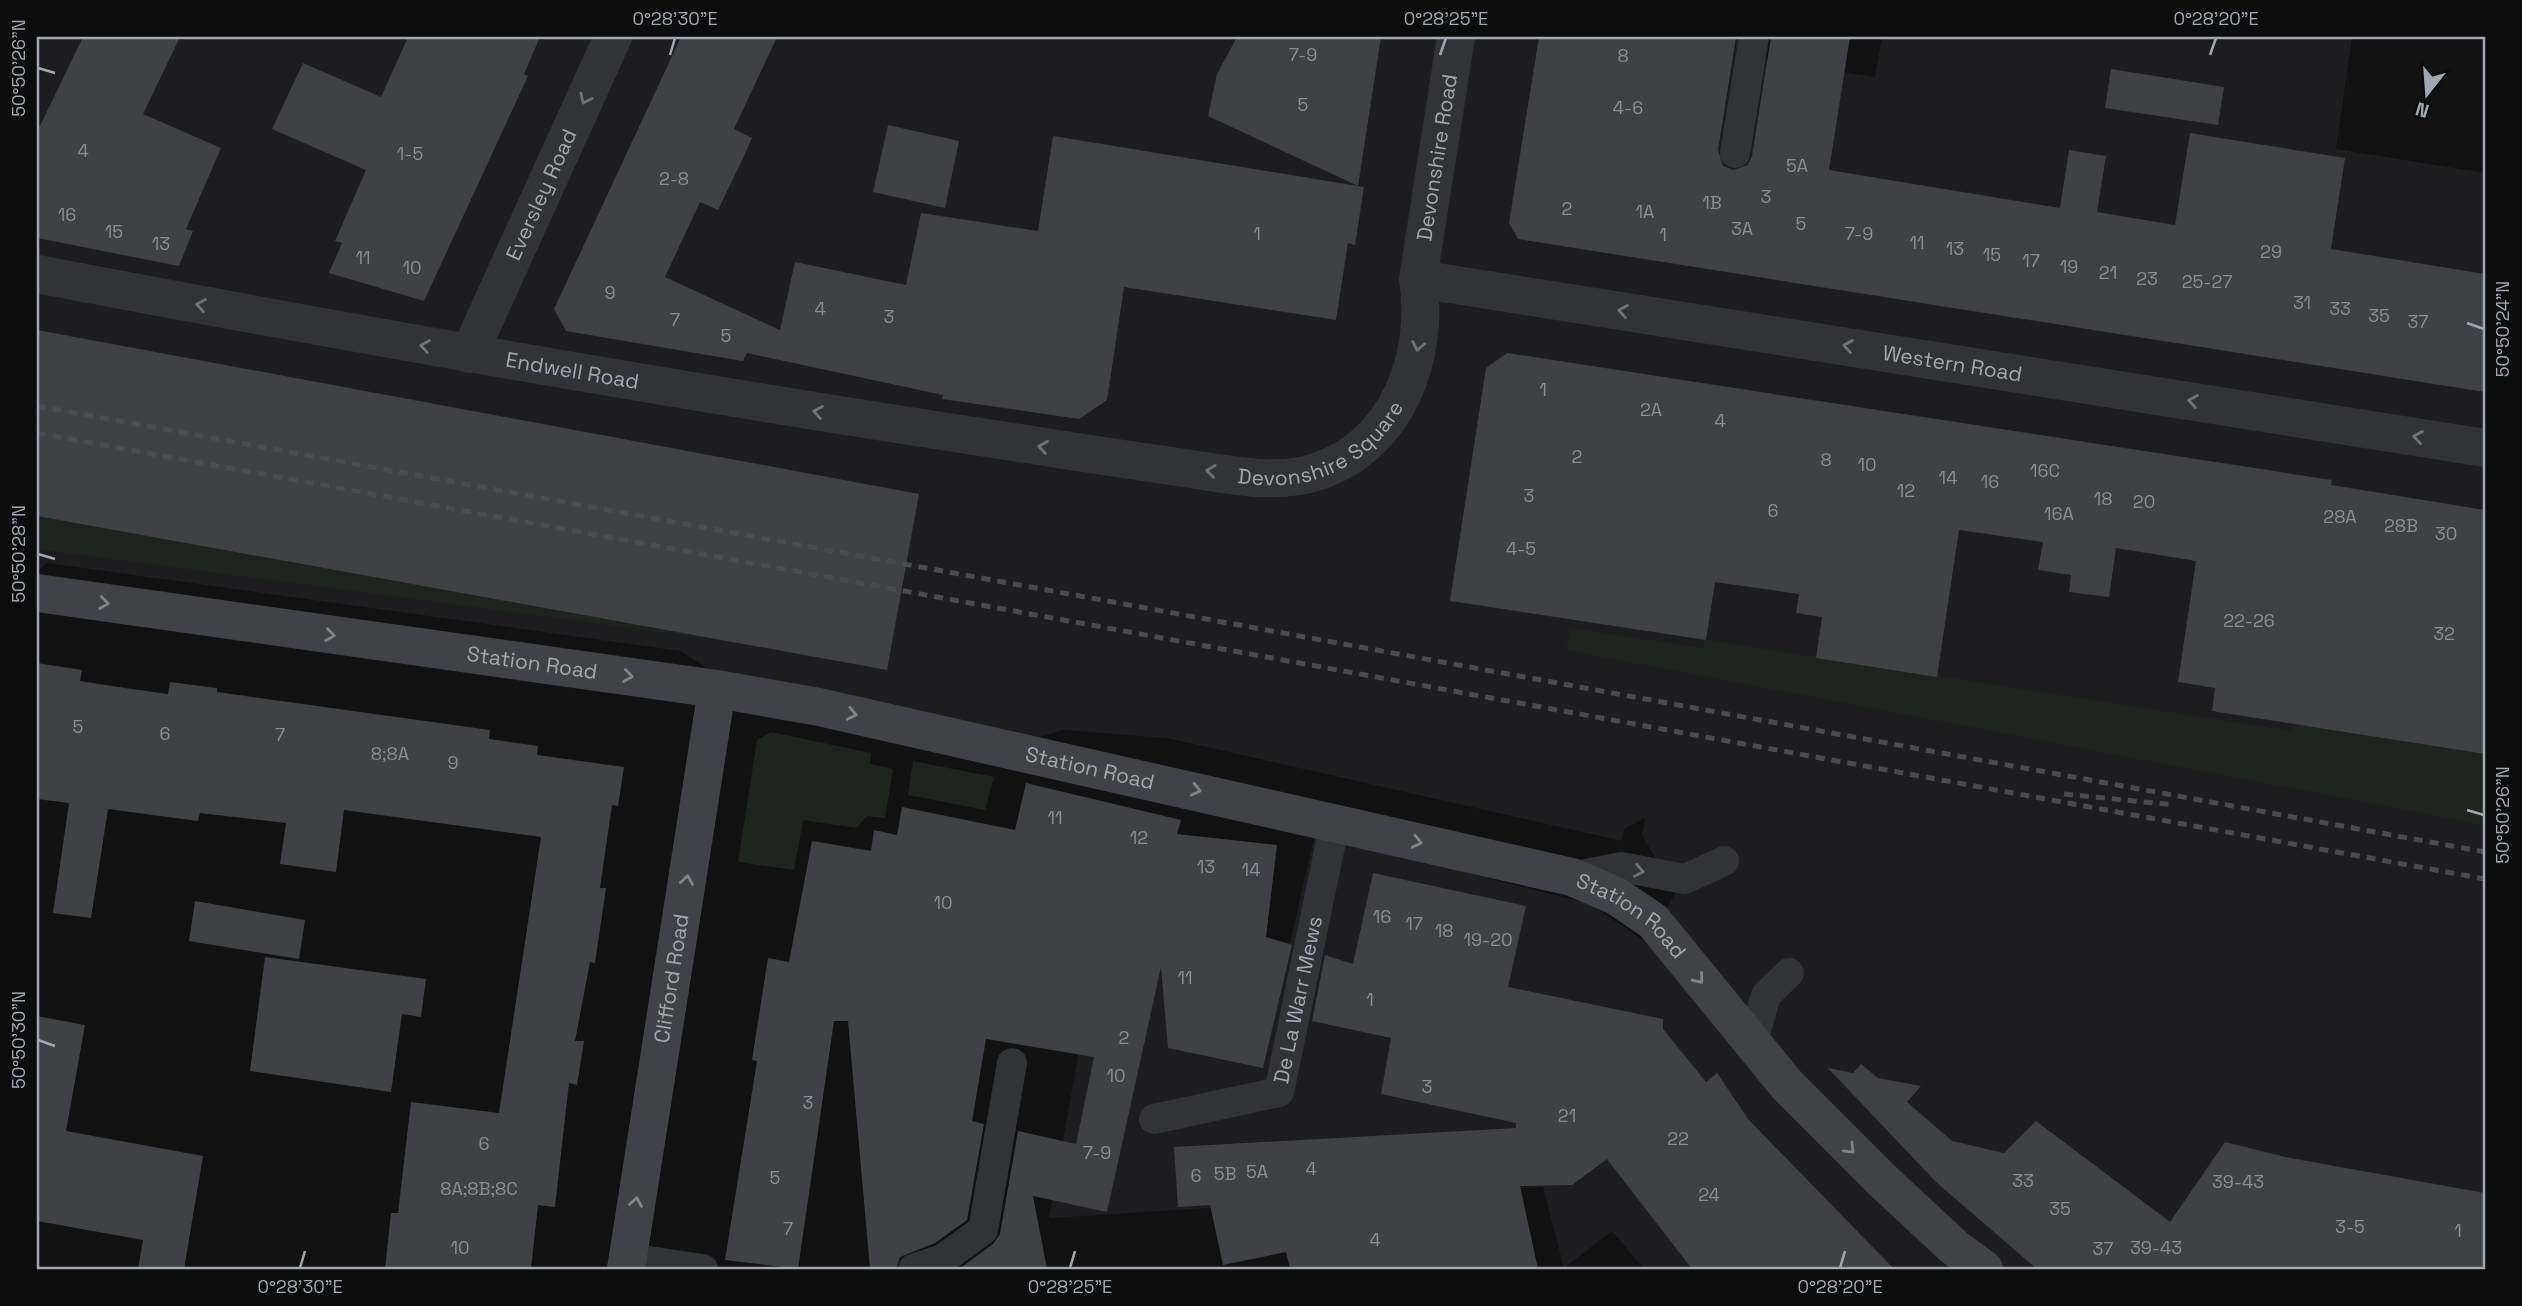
<svg xmlns="http://www.w3.org/2000/svg" width="2522" height="1306" font-family="'Space Grotesk',sans-serif">
  <rect width="100%" height="100%" fill="#111112"/>
  <polygon fill="#1d1d1f" points="37,37 1759,37 1756,59 1875,77 1882,37 2352,37 2336,149 2485,173 2485,1269 1644,1269 1612,1231 1564,1268 1543,1187 1049,1218 1082,1035 1100,903 1290,943 1315,834 1590,904 1649,944 1675,893 1642,835 1645,818 1624,829 1622,841 1167,738 1063,730 1034,739 720,676 680,651 47,563 37,572"/>
  <g fill="#1d241d">
    <polygon points="37,516 731,641 37,549"/>
    <polygon points="1570,628 1702,648 1706,640 2292,731 2295,724 2485,754 2485,825 1566,650"/>
    <polygon points="771,732 871,753 870,764 893,769 885,818 867,816 856,828 803,820 794,870 738,862 757,740"/>
    <polygon points="913,761 994,777 985,810 908,795"/>
  </g>
  <g fill="#404145">
    <polygon points="83,37 180,37 143,114 221,148 186,229 193,231 179,266 37,238 37,132"/>
    <polygon points="408,37 540,37 524,74 528,76 424,301 329,273 342,243 335,241 366,170 272,129 303,63 381,97"/>
    <polygon points="681,37 777,37 734,129 752,138 744,156 718,210 700,202 665,277 780,330 795,262 906,285 921,213 1038,231 1053,136 1364,187 1355,245 1348,243 1336,320 1124,287 1107,400 1079,419 942,399 943,395 747,353 743,361 566,331 554,309"/>
    <polygon points="1237,37 1381,37 1358,186 1208,116 1217,74"/>
    <polygon points="1539,37 1736,37 1718,150 1723,166 1733,170 1748,165 1752,156 1771,37 1850,37 1829,170 2060,208 2069,150 2106,156 2097,212 2175,225 2190,133 2345,158 2331,249 2485,274 2485,392 1518,239 1509,223"/>
    <polygon points="2111,69 2224,87 2218,125 2105,108"/>
    <polygon points="888,125 959,141 945,208 873,192"/>
    <polygon points="37,330 919,494 887,670 37,516"/>
    <polygon points="1507,353 2235,465 2332,480 2331,485 2485,510 2485,754 2212,711 2215,688 2178,682 2196,561 2116,548 2109,597 2069,592 2071,575 2038,570 2043,542 1959,530 1937,677 1816,658 1822,617 1796,613 1799,594 1715,582 1706,640 1450,601 1486,368"/>
    <polygon points="37,663 82,670 80,681 125,688 168,694 170,682 217,688 217,692 490,730 489,739 538,746 537,755 624,767 618,806 612,805 600,888 606,888 595,963 590,962 575,1041 584,1041 577,1085 569,1083 555,1207 538,1205 531,1269 385,1269 391,1213 398,1213 411,1102 499,1113 541,837 344,810 336,872 280,864 286,823 200,813 198,821 108,809 91,918 53,913 69,803 37,799"/>
    <polygon points="1026,783 1181,820 1177,834 1277,845 1266,937 1292,945 1263,1068 1168,1048 1161,967 1107,1212 1033,1196 1047,1269 959,1269 993,1244 1000,1234 1018,1131 1076,1144 1094,1057 986,1039 972,1121 984,1124 967,1220 935,1243 900,1257 896,1269 870,1269 848,1021 834,1021 798,1269 725,1260 757,1061 752,1060 768,958 789,962 812,841 871,851 874,830 897,835 902,807 1015,830"/>
    <polygon points="1373,873 1526,906 1508,987 1663,1019 1663,1029 1706,1082 1717,1073 1748,1119 1894,1269 1692,1269 1607,1159 1572,1185 1520,1186 1538,1269 1290,1269 1286,1252 1223,1265 1210,1205 1178,1207 1174,1147 1516,1128 1516,1123 1381,1094 1391,1038 1312,1021 1325,955 1353,964"/>
    <polygon points="195,901 305,920 299,959 189,941"/>
    <polygon points="265,957 426,979 421,1017 402,1014 391,1092 250,1071"/>
    <polygon points="37,1016 85,1025 66,1131 203,1156 184,1269 138,1269 143,1240 37,1221"/>
    <polygon points="1861,1064 1878,1078 1921,1086 1907,1102 1952,1141 2004,1153 2036,1121 2170,1222 2225,1142 2285,1157 2485,1193 2485,1269 2037,1269 1936,1182 1828,1068 1853,1073"/>
  </g>
  <g fill="none" stroke-linecap="round" stroke-linejoin="round">
    <g stroke="#323337" stroke-width="30">
      <polyline points="1735,153 1754,37"/>
      <polyline points="1572,877 1621,867 1685,879 1724,861"/>
      <polyline points="1752,1045 1766,995 1789,973"/>
      <path id="s1" d="M 1154,1119 L 1279,1092 L 1335,822"/>
      <polyline points="628,1258 703,1269"/>
      <polyline points="913,1269 943,1259 983,1230 1012,1063"/>
    </g>
    <g stroke="#323337" stroke-width="38">
      <path id="s2" d="M 37,274 C 368,337 700,395 1033,445 C 1081,453 1130,460 1178,467 C 1221,473 1274,486 1316,472 C 1397,446 1430,357 1418,279 L 1456,37"/>
      <path id="s3" d="M 1418,279 L 2485,448"/>
      <path id="s4" d="M 469,354 L 613,37"/>
    </g>
    <g stroke="#404247" stroke-width="38">
      <path id="s5" d="M 37,593 L 717,689 L 819,707 L 1572,877 L 1616,896 L 1653,921 L 1787,1085 L 1883,1181 L 1954,1247 L 1984,1269"/>
      <path id="s6" d="M 626,1269 L 717,689"/>
    </g>
    <g stroke="#494b50" stroke-width="5" stroke-dasharray="9 7" stroke-linecap="butt">
      <polyline points="37,406 2485,852"/>
      <polyline points="37,433 2485,879"/>
      <polyline points="2064,794 2175,805"/>
    </g>
  </g>
  <defs><path id="oneway-chevron" d="M-2-3.5L2.5 0L-2 3.5" fill="none" stroke-width="1.6" stroke-linecap="round" stroke-linejoin="round" transform="scale(1.75)"/></defs>
  <g stroke="#70737b">
    <use href="#oneway-chevron" transform="translate(585 99) rotate(115)"/>
    <use href="#oneway-chevron" transform="translate(201 305) rotate(-170)"/>
    <use href="#oneway-chevron" transform="translate(1623 311) rotate(-171)"/>
    <use href="#oneway-chevron" transform="translate(425 346) rotate(-170)"/>
    <use href="#oneway-chevron" transform="translate(1418 346) rotate(101)"/>
    <use href="#oneway-chevron" transform="translate(1848 346) rotate(-171)"/>
    <use href="#oneway-chevron" transform="translate(2193 401) rotate(-171)"/>
    <use href="#oneway-chevron" transform="translate(818 412) rotate(-171)"/>
    <use href="#oneway-chevron" transform="translate(2418 437) rotate(-171)"/>
    <use href="#oneway-chevron" transform="translate(1043 447) rotate(-171)"/>
    <use href="#oneway-chevron" transform="translate(1211 471) rotate(-173)"/>
    <use href="#oneway-chevron" transform="translate(1639 871) rotate(11)"/>
  </g>
  <g stroke="#80848d">
    <use href="#oneway-chevron" transform="translate(104 603) rotate(8)"/>
    <use href="#oneway-chevron" transform="translate(330 635) rotate(8)"/>
    <use href="#oneway-chevron" transform="translate(628 676) rotate(8)"/>
    <use href="#oneway-chevron" transform="translate(852 714) rotate(12)"/>
    <use href="#oneway-chevron" transform="translate(1196 790) rotate(13)"/>
    <use href="#oneway-chevron" transform="translate(1417 842) rotate(13)"/>
    <use href="#oneway-chevron" transform="translate(687 880) rotate(-81)"/>
    <use href="#oneway-chevron" transform="translate(1699 979) rotate(51)"/>
    <use href="#oneway-chevron" transform="translate(1850 1149) rotate(45)"/>
    <use href="#oneway-chevron" transform="translate(636 1202) rotate(-81)"/>
  </g>
  <path fill="none" stroke="#a2a8b2" stroke-width="2.5" d="M 670,55 L 675,38M 1440,55 L 1446,38M 2210,55 L 2216,38M 38,68 L 55,73M 2467,323 L 2484,329M 38,554 L 55,559M 2467,810 L 2484,815M 38,1040 L 55,1046M 300,1268 L 305,1251M 1070,1268 L 1075,1251M 1840,1268 L 1845,1251"/>
  <g text-anchor="middle" stroke-width="6" stroke-linejoin="round" paint-order="stroke">
    <g font-size="18" fill="#8a8e97">
      <text x="1303" y="61">7-9</text>
      <text x="1623" y="62">8</text>
      <text x="1303" y="111">5</text>
      <text x="1628" y="114">4-6</text>
      <text x="83" y="157">4</text>
      <text x="410" y="160">1-5</text>
      <text x="1797" y="172">5A</text>
      <text x="674" y="185">2-8</text>
      <text x="1766" y="203">3</text>
      <text x="1712" y="209">1B</text>
      <text x="1567" y="215">2</text>
      <text x="1645" y="218">1A</text>
      <text x="67" y="221">16</text>
      <text x="1801" y="230">5</text>
      <text x="1742" y="235">3A</text>
      <text x="114" y="238">15</text>
      <text x="1257" y="240">1</text>
      <text x="1859" y="240">7-9</text>
      <text x="1663" y="241">1</text>
      <text x="1917" y="249">11</text>
      <text x="161" y="250">13</text>
      <text x="1955" y="255">13</text>
      <text x="2271" y="258">29</text>
      <text x="1992" y="261">15</text>
      <text x="363" y="264">11</text>
      <text x="2031" y="267">17</text>
      <text x="2069" y="273">19</text>
      <text x="412" y="274">10</text>
      <text x="2108" y="279">21</text>
      <text x="2147" y="285">23</text>
      <text x="2207" y="288">25-27</text>
      <text x="610" y="299">9</text>
      <text x="2302" y="309">31</text>
      <text x="820" y="315">4</text>
      <text x="2340" y="315">33</text>
      <text x="2379" y="322">35</text>
      <text x="889" y="323">3</text>
      <text x="675" y="326">7</text>
      <text x="2418" y="328">37</text>
      <text x="726" y="342">5</text>
      <text x="1543" y="396">1</text>
      <text x="1651" y="416">2A</text>
      <text x="1720" y="427">4</text>
      <text x="1577" y="463">2</text>
      <text x="1826" y="466">8</text>
      <text x="1867" y="471">10</text>
      <text x="2045" y="477">16C</text>
      <text x="1948" y="484">14</text>
      <text x="1990" y="488">16</text>
      <text x="1906" y="497">12</text>
      <text x="1529" y="502">3</text>
      <text x="2103" y="505">18</text>
      <text x="2144" y="508">20</text>
      <text x="1773" y="517">6</text>
      <text x="2059" y="520">16A</text>
      <text x="2340" y="523">28A</text>
      <text x="2401" y="532">28B</text>
      <text x="2446" y="540">30</text>
      <text x="1521" y="555">4-5</text>
      <text x="2249" y="627">22-26</text>
      <text x="2444" y="640">32</text>
      <text x="78" y="733">5</text>
      <text x="165" y="740">6</text>
      <text x="280" y="741">7</text>
      <text x="390" y="760">8;8A</text>
      <text x="453" y="769">9</text>
      <text x="1055" y="824">11</text>
      <text x="1139" y="844">12</text>
      <text x="1206" y="873">13</text>
      <text x="1251" y="876">14</text>
      <text x="943" y="909">10</text>
      <text x="1382" y="923">16</text>
      <text x="1414" y="930">17</text>
      <text x="1444" y="937">18</text>
      <text x="1488" y="946">19-20</text>
      <text x="1185" y="984">11</text>
      <text x="1370" y="1006">1</text>
      <text x="1124" y="1044">2</text>
      <text x="1116" y="1082">10</text>
      <text x="1427" y="1093">3</text>
      <text x="808" y="1109">3</text>
      <text x="1567" y="1122">21</text>
      <text x="1678" y="1145">22</text>
      <text x="484" y="1150">6</text>
      <text x="1097" y="1159">7-9</text>
      <text x="1311" y="1175">4</text>
      <text x="1257" y="1178">5A</text>
      <text x="1225" y="1180">5B</text>
      <text x="1196" y="1182">6</text>
      <text x="775" y="1184">5</text>
      <text x="2023" y="1187">33</text>
      <text x="2238" y="1188">39-43</text>
      <text x="479" y="1195">8A;8B;8C</text>
      <text x="1709" y="1201">24</text>
      <text x="2060" y="1215">35</text>
      <text x="2350" y="1233">3-5</text>
      <text x="788" y="1235">7</text>
      <text x="2458" y="1237">1</text>
      <text x="1375" y="1246">4</text>
      <text x="460" y="1254">10</text>
      <text x="2156" y="1254">39-43</text>
      <text x="2103" y="1255">37</text>
    </g>
    <g font-size="21" fill="#a2a8b2" stroke="#0c0c0d">
      <text dy="7" stroke="none"><textPath href="#s2" startOffset="1657">Devonshire Road</textPath></text>
      <text dy="7" stroke="none"><textPath href="#s4" startOffset="175">Eversley Road</textPath></text>
      <text dy="7" stroke="none"><textPath href="#s3" startOffset="541">Western Road</textPath></text>
      <text dy="7" stroke="none"><textPath href="#s2" startOffset="544">Endwell Road</textPath></text>
      <text dy="7" stroke="none"><textPath href="#s2" startOffset="1312">Devonshire Square</textPath></text>
      <text dy="7" stroke="none"><textPath href="#s5" startOffset="500">Station Road</textPath></text>
      <text dy="7" stroke="none"><textPath href="#s5" startOffset="1068">Station Road</textPath></text>
      <text dy="7" stroke="none"><textPath href="#s5" startOffset="1634">Station Road</textPath></text>
      <text dy="7" stroke="none"><textPath href="#s6" startOffset="294">Clifford Road</textPath></text>
      <text dy="7" stroke="none"><textPath href="#s1" startOffset="222">De La Warr Mews</textPath></text>
    </g>
  </g>
  <rect width="2522" height="1306" fill="none" stroke="#0c0c0d" stroke-width="77"/>
  <g transform="translate(2427 94) rotate(197)" stroke="#0c0c0d" stroke-width="5" paint-order="stroke">
  <path d="M0-5L12 26L0 18L-12 26Z" fill="#a2a8b2"/>
  <text y="-10" font-size="19" font-weight="bold" text-anchor="middle" fill="#a2a8b2">N</text>
  </g>
  <rect x="38" y="38" width="2446" height="1230" fill="none" stroke="#a2a8b2" stroke-width="2.5"/>
  <g font-size="18" text-anchor="middle" fill="#a2a8b2">
    <text x="675" y="25">0°28'30"E</text>
    <text x="1446" y="25">0°28'25"E</text>
    <text x="2216" y="25">0°28'20"E</text>
    <text transform="translate(19 68) rotate(-90)" y="6">50°50'26"N</text>
    <text transform="translate(2503 329) rotate(-90)" y="6">50°50'24"N</text>
    <text transform="translate(19 554) rotate(-90)" y="6">50°50'28"N</text>
    <text transform="translate(2503 815) rotate(-90)" y="6">50°50'26"N</text>
    <text transform="translate(19 1040) rotate(-90)" y="6">50°50'30"N</text>
    <text x="300" y="1293">0°28'30"E</text>
    <text x="1070" y="1293">0°28'25"E</text>
    <text x="1840" y="1293">0°28'20"E</text>
  </g>
</svg>
